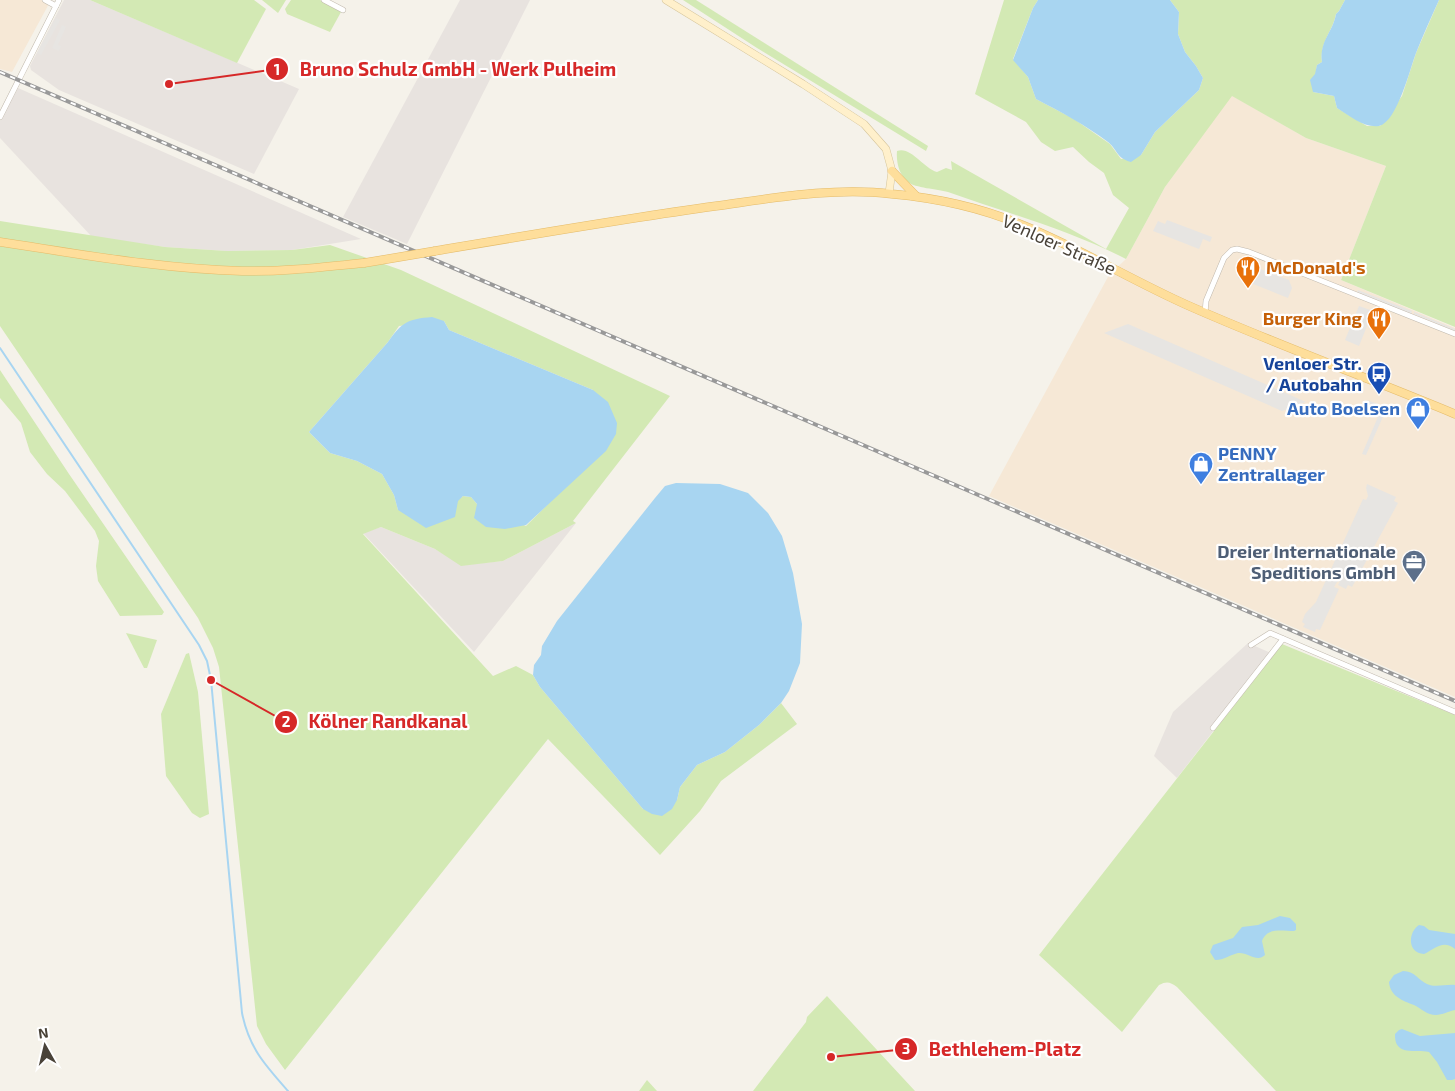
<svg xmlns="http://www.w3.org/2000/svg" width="1455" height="1091" font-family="'Exo 2',sans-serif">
  <rect width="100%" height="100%" fill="#f5f2ea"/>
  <g fill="#f6e8d6">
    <polygon points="0,0 51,0 12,72 0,69"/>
    <polygon points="1231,95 1306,138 1386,166 1341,280 1455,328 1455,697 989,496 1109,275 1126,259 1165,187"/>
  </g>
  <g fill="#e8e3df">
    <polygon points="64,0 90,0 299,89 254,174 59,90 31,70 30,66"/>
    <polygon points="460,0 530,0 407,244 343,217"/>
    <polygon points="18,88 361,239 292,250 227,251 165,247 92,237 0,138 0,121"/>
    <polygon points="576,523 474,652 363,533 381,527 435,549 462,565 503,561"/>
    <polygon points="1248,643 1273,654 1177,778 1154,756 1173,712"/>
  </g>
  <g fill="#d3e9b4" fill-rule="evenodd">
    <polygon points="90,0 254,0 266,9 237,63"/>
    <polygon points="262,0 286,0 278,13"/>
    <polygon points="291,0 320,0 341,12 330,32 287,14 285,9"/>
    <polygon points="683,0 696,0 928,146 926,151 757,48"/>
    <path d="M 1004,0 L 1038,0 L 1033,8 L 1013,59 L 1028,77 L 1036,99 L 1074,119 L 1110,144 L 1121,159 L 1141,155 L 1155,132 L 1199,90 L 1203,78 L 1196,66 L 1185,52 L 1178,34 L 1179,12 L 1170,0 L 1345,0 L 1339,11 L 1336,14 C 1333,31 1319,43 1322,62 L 1317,65 L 1313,92 L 1334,96 L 1337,108 L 1367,126 L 1380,126 L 1402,96 L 1416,53 L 1439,0 L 1455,0 L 1455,327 L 1341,280 L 1386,166 L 1306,138 L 1232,96 L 1165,187 L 1126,259 C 1070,230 1007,213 948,192 C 937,189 915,188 908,182 C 899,175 896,162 897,151 C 911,146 923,168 937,172 L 946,168 L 952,170 L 951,161 L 1106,249 L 1129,208 L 1113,195 L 1104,173 L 1089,162 L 1073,147 L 1055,151 L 1041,142 L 1026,122 L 975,94 Z"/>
    <path d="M 0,221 L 165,247 L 227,251 L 292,250 L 330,245 L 401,270 L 670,396 L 573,521 L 576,523 L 503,561 L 461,566 L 435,549 L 381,527 L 363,534 L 493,676 L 516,666 L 533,675 L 540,687 L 643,809 L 677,800 L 680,787 L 697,765 L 725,752 L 759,725 L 781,703 L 797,724 L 721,781 L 700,811 L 660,855 L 548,739 L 285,1070 L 266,1044 L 257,1026 L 219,667 L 213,648 L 198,618 L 0,326 ZM 444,321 L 449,330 L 593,390 L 551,501 L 526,526 L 477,504 L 471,497 L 463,496 L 458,500 L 398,510 L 394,495 L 382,474 L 357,461 L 330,453 L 309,432 L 388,342 L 399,326 Z"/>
    <polygon points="0,370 69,474 164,612 162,615 120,616 98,581 96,566 99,541 95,531 65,491 47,474 30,452 21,423 0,398"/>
    <polygon points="126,633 157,640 147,668 144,668"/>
    <path d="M 1282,644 L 1455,715 L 1455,1091 L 1276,1091 L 1177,987 C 1170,982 1167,981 1159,985 L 1122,1032 L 1039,955 Z"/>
    <polygon points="189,653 198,692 209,814 200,818 192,813 166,776 161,714 186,654"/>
    <polygon points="827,996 915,1091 753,1091 806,1022 807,1017"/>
    <polygon points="647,1080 657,1091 639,1091"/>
  </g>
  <g fill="#e7e5e2">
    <polygon points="56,18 60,20 41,55 37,53"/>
    <polygon points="62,25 66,27 58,45 61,46 59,51 52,48"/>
    <polygon points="1167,220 1212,237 1210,242 1203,239 1199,249 1153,231 1158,221 1165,224"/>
    <polygon points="1255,267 1289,280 1292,288 1288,298 1238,278 1240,273"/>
    <polygon points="1358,290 1412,311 1411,314 1357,292"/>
    <polygon points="1359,306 1373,311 1359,346 1345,340"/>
    <polygon points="1414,312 1455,329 1455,331 1414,314"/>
    <polygon points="1128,324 1306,402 1282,411 1104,333"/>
    <polygon points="1367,400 1383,406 1381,410 1385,412 1366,455 1362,454 1381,410 1366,404"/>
    <polygon points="1367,484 1396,497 1394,501 1398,503 1352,587 1348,585 1346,589 1338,585 1340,581 1337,582 1334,587 1339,589 1320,630 1316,629 1315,632 1303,627 1305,624 1302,622 1305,614 1316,602 1363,499 1366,500 1368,496 1366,488"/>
  </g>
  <g fill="#a8d5f1">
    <path d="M 1038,0 L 1170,0 L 1179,12 L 1178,34 L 1185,52 L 1196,66 L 1203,78 L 1199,90 L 1155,132 L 1141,155 L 1131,162 C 1116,158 1118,150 1108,142 C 1085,125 1061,112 1036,99 L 1028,77 L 1013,60 L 1033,8 Z"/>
    <path d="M 1345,0 L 1439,0 C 1431,18 1423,35 1416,53 C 1410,69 1397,122 1379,126 C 1364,128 1350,116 1337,108 L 1334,96 L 1313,92 L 1310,80 L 1315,74 L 1317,65 L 1322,62 C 1319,41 1333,32 1336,14 L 1339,11 Z"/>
    <path d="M 432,317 L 444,321 L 449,330 L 593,390 L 608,402 L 617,423 L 616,434 L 606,451 L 526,525 L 505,529 L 486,527 L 474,518 L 477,504 L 471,497 L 463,496 L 458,501 L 455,517 L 426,528 L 398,510 L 394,495 L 382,474 L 357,461 L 330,453 L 309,432 L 388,342 C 402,322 408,319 432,317 Z"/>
    <polygon points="676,483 720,484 748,493 768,513 782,536 793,573 802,624 800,663 789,691 781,703 759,725 725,752 697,765 680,787 677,800 672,809 662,816 652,814 643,809 540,687 533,675 534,665 541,655 542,646 557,621 655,498 665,486"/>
    <path d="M 1280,916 L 1290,918 L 1296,924 L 1296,930 L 1294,931 C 1282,931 1267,927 1262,941 L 1265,955 C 1257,963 1248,952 1238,953 C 1229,955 1225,960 1215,960 L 1210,952 L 1213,945 L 1233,938 L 1242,927 L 1258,925 Z"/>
    <path d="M 1419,925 L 1424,926 L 1429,930 L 1455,934 L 1455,949 C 1443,939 1435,949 1424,954 C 1407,953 1408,932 1419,925 Z"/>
    <path d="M 1403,971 C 1415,971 1418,980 1427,984 C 1435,988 1446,984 1455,985 L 1455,1010 C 1449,1011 1442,1015 1436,1015 C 1427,1015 1422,1009 1414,1005 C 1403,1001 1390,996 1389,982 L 1394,975 Z"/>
    <path d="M 1402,1029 L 1420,1036 L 1455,1033 L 1455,1079 L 1452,1080 L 1447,1080 L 1437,1062 L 1429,1052 C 1416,1049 1394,1057 1395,1034 L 1399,1030 Z"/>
  </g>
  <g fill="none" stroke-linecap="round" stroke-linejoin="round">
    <path stroke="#a8d5f1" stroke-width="2" d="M 0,348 L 199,645 L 207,661 L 211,680 L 242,1013 C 249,1048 265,1065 288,1091"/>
    <defs>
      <g id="minor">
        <polyline points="45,0 56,6"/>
        <polyline points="324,0 343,10"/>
        <polyline points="0,117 59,0"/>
        <polyline points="1205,313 1206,301 1224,258 1232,250 1237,249 1249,252 1455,334"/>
        <polyline points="1251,645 1270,633 1455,712"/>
        <polyline points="1213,728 1283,639"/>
      </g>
      <polyline id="secondary" points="666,0 803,84 864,124 886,149 892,171 889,193"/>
      <g id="primary">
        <polyline points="892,171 916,196"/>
        <path d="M 0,242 C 80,254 161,269 242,271 C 283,272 323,267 364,263"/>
        <path d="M 435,251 C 529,235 622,219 716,206 C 774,198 834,187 892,194 C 936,198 982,208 1022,225 C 1079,248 1131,280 1187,305 C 1275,344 1366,377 1455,414"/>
      </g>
    </defs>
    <use href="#minor" stroke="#c1b9ad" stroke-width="6"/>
    <use href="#secondary" stroke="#d5c49a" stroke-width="8"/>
    <use href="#primary" stroke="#e4bb69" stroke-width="9"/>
    <use href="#minor" stroke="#fff" stroke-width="5"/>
    <use href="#secondary" stroke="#fff0cb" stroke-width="7"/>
    <use href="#primary" stroke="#fede9b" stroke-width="8"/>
    <defs>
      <polyline id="rail" points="0,72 1455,701"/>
    </defs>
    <use href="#rail" stroke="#999" stroke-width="4"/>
    <use href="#rail" stroke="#fff" stroke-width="2" stroke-dasharray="5.5" stroke-linecap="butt"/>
    <defs>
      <polyline id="primary-bridge" points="364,263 435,251"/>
    </defs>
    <use href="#primary-bridge" stroke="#e4bb69" stroke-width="9" stroke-linecap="butt"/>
    <use href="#primary-bridge" stroke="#fede9b" stroke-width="8"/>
  </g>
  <defs>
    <symbol id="restaurant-pin" viewBox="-11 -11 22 30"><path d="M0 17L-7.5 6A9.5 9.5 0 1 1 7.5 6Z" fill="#e8710a" stroke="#fff"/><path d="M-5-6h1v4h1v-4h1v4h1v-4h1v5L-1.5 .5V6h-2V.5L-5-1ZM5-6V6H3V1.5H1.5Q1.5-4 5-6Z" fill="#fff"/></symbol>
    <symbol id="bus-pin" viewBox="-11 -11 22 30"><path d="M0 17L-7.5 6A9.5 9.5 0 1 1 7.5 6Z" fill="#1a4fb4" stroke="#fff"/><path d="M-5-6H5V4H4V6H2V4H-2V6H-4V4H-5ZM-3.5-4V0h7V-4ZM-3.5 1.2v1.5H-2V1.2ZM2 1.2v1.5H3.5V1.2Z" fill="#fff"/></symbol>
    <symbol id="shop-pin" viewBox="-11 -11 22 30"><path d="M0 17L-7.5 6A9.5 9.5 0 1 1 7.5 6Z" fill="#3f7fe0" stroke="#fff"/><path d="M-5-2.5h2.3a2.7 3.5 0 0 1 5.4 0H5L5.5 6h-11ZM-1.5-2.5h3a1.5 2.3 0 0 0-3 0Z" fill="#fff"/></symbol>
    <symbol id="office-pin" viewBox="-11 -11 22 30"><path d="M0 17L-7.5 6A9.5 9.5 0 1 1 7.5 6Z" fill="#5c6f8a" stroke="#fff"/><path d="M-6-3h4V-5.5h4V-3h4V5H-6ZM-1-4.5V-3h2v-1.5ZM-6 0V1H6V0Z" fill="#fff"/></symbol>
  </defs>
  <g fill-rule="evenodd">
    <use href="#restaurant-pin" x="1234" y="254" width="28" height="38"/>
    <use href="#restaurant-pin" x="1365" y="305" width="28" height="38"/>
    <use href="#bus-pin" x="1365" y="360" width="28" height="38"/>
    <use href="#shop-pin" x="1404" y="395" width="28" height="38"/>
    <use href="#shop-pin" x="1187" y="450" width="28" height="38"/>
    <use href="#office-pin" x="1400" y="548" width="28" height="38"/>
  </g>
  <g text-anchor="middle" stroke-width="4.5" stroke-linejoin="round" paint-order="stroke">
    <g font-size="18" fill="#494238" stroke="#fff">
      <text transform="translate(1059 245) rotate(24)" y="6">Venloer Straße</text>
    </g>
    <g font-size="18" font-weight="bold" fill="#c56008" stroke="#fff" text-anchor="start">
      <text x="1266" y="274">McDonald's</text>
      <text x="1362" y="325" text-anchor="end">Burger King</text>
    </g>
    <g font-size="18" font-weight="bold" fill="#164399" stroke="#fff" text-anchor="end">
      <text x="1362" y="370">Venloer Str.<tspan x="1362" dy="21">/ Autobahn</tspan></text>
    </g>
    <g font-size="18" font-weight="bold" fill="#366cbe" stroke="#fff" text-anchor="end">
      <text x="1400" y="415">Auto Boelsen</text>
      <text x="1218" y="460" text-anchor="start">PENNY<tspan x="1218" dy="21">Zentrallager</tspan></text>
    </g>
    <g font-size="18" font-weight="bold" fill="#4e5e75" stroke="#fff" text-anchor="end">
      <text x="1396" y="558">Dreier Internationale<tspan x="1396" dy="21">Speditions GmbH</tspan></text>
    </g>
  </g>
  <path fill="none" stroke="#d62828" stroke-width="2" d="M169 84L277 69M211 680L286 722M831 1057L906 1049"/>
  <g fill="#d62828" stroke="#fff" stroke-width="2">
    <circle cx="169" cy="84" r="5"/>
    <circle cx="211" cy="680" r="5"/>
    <circle cx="831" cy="1057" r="5"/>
    <circle cx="277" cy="69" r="12"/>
    <circle cx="286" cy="722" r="12"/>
    <circle cx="906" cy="1049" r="12"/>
  </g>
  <g font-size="15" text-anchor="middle" font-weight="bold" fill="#fff">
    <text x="277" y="75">1</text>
    <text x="286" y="727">2</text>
    <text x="906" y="1054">3</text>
  </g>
  <g font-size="19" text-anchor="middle" font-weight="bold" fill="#d62828" stroke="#fff" stroke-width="4.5" stroke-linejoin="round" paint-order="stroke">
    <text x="458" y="76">Bruno Schulz GmbH - Werk Pulheim</text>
    <text x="388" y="728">Kölner Randkanal</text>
    <text x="1005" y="1056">Bethlehem-Platz</text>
  </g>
  <g transform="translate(45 1046) rotate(352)" stroke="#ffffff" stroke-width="4" paint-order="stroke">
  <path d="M0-4L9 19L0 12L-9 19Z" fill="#494238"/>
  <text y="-8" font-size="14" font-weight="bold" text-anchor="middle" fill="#494238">N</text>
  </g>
</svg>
